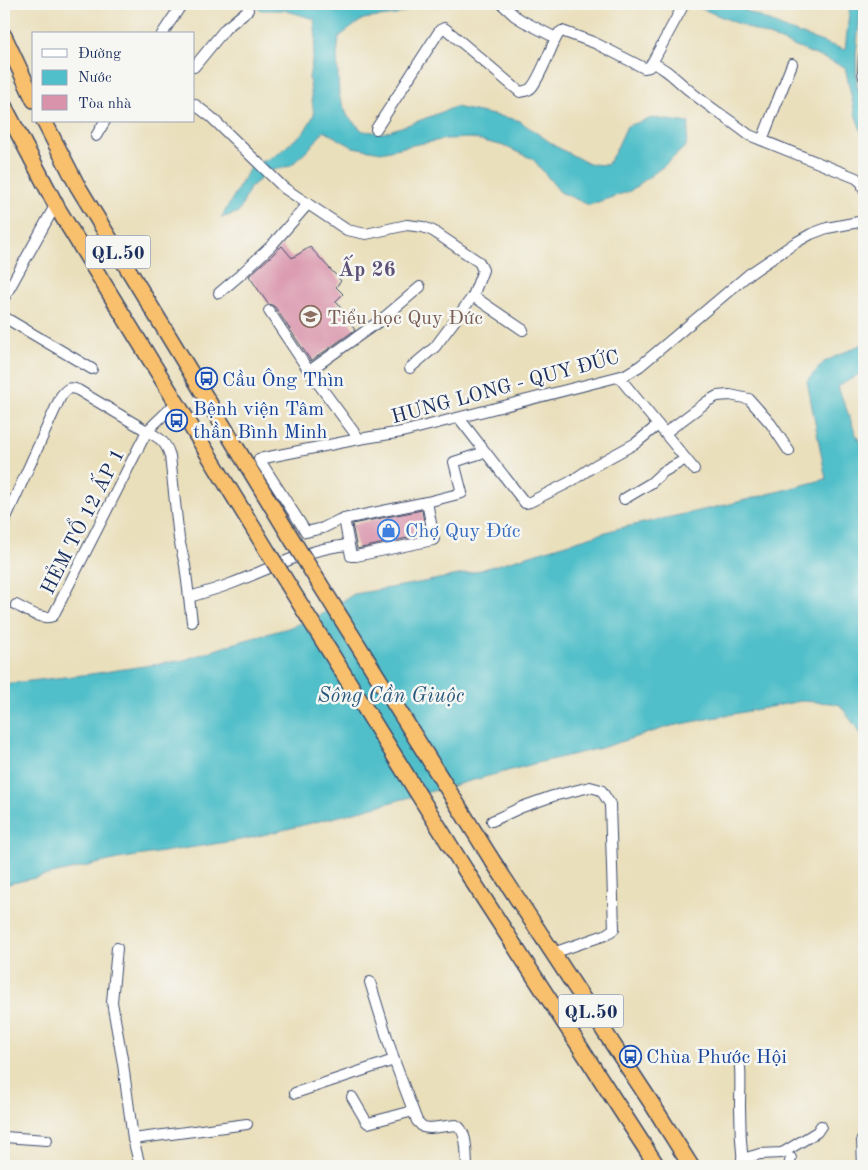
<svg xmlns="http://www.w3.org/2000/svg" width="868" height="1170" font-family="'Old Standard TT',serif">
  <rect width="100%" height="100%" fill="#f6f6f2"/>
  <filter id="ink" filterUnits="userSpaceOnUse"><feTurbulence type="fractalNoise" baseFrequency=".02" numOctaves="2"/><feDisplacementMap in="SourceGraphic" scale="10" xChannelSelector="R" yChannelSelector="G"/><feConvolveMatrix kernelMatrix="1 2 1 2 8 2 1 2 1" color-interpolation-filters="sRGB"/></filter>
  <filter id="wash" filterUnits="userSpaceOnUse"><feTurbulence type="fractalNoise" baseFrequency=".0096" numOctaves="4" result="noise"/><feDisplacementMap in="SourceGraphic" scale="20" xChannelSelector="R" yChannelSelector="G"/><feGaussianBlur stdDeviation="1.12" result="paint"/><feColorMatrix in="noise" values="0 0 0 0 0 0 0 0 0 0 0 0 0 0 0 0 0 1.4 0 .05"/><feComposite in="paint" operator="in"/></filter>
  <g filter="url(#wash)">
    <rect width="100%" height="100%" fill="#eadfbb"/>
    <g fill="#51bfc9" stroke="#367794">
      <polygon points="255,4 305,4 314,8 338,12 355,4 423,4 422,5 396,15 363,19 339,37 337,56 339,96 348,117 363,131 383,133 413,123 455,107 518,120 557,147 589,164 607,165 615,152 627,126 653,118 689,123 686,146 665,165 630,191 589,205 560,192 533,159 504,146 471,138 447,139 413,145 381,152 353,147 324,131 307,151 290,166 269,171 250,188 239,212 221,218 251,166 275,156 304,132 314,115 309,78 316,38 314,19 284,10 261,10 252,5"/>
      <polygon points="690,4 732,4 786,29 845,50 850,4 861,4 856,54 857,85 864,110 864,140 855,113 845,67"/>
      <polygon points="864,343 864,371 838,387 856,434 864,451 864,738 840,705 831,703 801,701 671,726 601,748 537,763 340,816 246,839 118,859 4,885 4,684 91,674 184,660 242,641 288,628 319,616 354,594 413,584 474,572 616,529 730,504 826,479 807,381 824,362"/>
    </g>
    <g id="blocks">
      <g fill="#d993aa">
        <polygon points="282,246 292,258 310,247 341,281 336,287 343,294 336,301 355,330 311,361 275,307 272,305 268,304 249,276"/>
        <polygon points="422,510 426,534 357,549 352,524"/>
      </g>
    </g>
  </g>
  <g filter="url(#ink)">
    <use href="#blocks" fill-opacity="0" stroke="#3a496c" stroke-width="1"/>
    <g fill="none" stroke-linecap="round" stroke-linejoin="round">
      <defs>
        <g id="minor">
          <polyline points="502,4 515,16 523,21 556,38"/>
          <polyline points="162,34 182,4"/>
          <polyline points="864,56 863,73 864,77"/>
          <polyline points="652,63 684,4"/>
          <polyline points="194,67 226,28 248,10"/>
          <polyline points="194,104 211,117 284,188 347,230 366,234 407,225 423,227 433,231 479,262 483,270 473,296 523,330"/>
          <path d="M 376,129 L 440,30 L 444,28 L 447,30 L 520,92 C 524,91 528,91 531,88 C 539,80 550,50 556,38 L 559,33 L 562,31 L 595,43 L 644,68 L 649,67 L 652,63 C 668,69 677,81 690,91 C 709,107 730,120 749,135 L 856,178 L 862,183 L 864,190"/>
          <polyline points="96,136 105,121"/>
          <polyline points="762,140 792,64"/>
          <polyline points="219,293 239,276 272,245 308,204"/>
          <polyline points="4,298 56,204"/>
          <polyline points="269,311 309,371 359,439"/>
          <polyline points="4,317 92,369"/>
          <polyline points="410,368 435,347 473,296"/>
          <polyline points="309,371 381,320 420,287"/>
          <polyline points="619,377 694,469"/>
          <polyline points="459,418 525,503 530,502 570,482 594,466 636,443 658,425"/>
          <polyline points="665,433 708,401 717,396 730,395 749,399 771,424 789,451"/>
          <polyline points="485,452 454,462 462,493 427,502 339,520 323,528 306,532 259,459 359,439 402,432 625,375 640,366 748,275 795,243 811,234 827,228 864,221"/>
          <polyline points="624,499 651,483 663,472 686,459"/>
          <polyline points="344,518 351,556 356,556 433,540 434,539 427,502"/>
          <path d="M 4,522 L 61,396 C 67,389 68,386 78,390 L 147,431 L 176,403"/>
          <path d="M 189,597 C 203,593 217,589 230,584 C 270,569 305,549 348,545"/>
          <path d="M 16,605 C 26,610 42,621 53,616 L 147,431 C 160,438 166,442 170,456 L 179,539 L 185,565 L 192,622"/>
          <polyline points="492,821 522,807 553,796 590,787 601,790 610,804 614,929 605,935 553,953"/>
          <polyline points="117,948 112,1002 123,1064 133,1139 140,1166"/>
          <path d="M 370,982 L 394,1060 L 417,1121 L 423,1127 L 430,1128 L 456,1125 C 468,1131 466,1154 467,1166"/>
          <path d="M 740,1067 C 741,1081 740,1093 740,1107 C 740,1127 741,1146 743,1166"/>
          <polyline points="295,1093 394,1060"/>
          <polyline points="352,1097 366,1121 368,1123 413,1111"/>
          <polyline points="4,1137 47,1140"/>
          <polyline points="133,1139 247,1124"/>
          <polyline points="862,1139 863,1166"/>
          <polyline points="742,1159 760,1154 781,1153 784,1152 817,1132 821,1126"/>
          <polyline points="789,1166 791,1158"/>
        </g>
        <g id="highway">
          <polyline points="4,36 34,100"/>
          <polyline points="4,106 58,209 271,557"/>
          <polyline points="44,121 77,185 293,541"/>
          <polyline points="490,857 652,1104 691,1166"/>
          <polyline points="466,871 657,1166"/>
        </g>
      </defs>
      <use href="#minor" stroke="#3a496c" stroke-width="12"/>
      <use href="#highway" stroke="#3a496c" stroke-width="18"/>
      <use href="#minor" stroke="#fff" stroke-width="10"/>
      <use href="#highway" stroke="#f8bf6c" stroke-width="15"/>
      <defs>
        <g id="highway-bridge">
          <polyline points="293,541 490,857"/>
          <polyline points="271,557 466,871"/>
        </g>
      </defs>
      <use href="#highway-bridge" stroke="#3a496c" stroke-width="18" stroke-linecap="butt"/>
      <use href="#highway-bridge" stroke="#f8bf6c" stroke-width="15"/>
    </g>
  </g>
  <defs>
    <symbol id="school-ring" viewBox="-11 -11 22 22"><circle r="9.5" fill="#f6f6f2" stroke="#8d6e63" stroke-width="1.5"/><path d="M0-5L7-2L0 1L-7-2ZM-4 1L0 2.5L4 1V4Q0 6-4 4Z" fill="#8d6e63"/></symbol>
    <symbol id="bus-ring" viewBox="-11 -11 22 22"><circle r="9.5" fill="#f6f6f2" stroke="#1a4fb4" stroke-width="1.5"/><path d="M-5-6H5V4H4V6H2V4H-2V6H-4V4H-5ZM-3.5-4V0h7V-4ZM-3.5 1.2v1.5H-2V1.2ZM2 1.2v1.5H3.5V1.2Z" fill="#1a4fb4"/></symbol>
    <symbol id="shop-ring" viewBox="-11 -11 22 22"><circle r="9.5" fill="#f6f6f2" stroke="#3f7fe0" stroke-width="1.5"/><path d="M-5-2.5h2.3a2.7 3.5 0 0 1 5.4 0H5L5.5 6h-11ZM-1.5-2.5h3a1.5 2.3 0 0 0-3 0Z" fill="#3f7fe0"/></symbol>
  </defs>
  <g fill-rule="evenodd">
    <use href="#school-ring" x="298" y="304" width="25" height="25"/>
    <use href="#bus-ring" x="194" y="366" width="25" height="25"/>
    <use href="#bus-ring" x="164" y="408" width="25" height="25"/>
    <use href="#shop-ring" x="376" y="518" width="25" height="25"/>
    <use href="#bus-ring" x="618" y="1044" width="25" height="25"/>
  </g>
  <g text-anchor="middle" stroke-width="5" stroke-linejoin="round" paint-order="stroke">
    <g fill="#f6f6f2" stroke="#5d6b8a" stroke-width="1">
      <rect x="85.5" y="235.5" width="65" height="33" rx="4"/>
      <rect x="558.5" y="994.5" width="65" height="33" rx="4"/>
    </g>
    <g font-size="19" font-weight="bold" fill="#1b2f5e">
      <text x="118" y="259">QL.50</text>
      <text x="591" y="1018">QL.50</text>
    </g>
    <g font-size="20" fill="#785e54" stroke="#f6f6f2" text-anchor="start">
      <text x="327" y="324">Tiểu học Quy Đức</text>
    </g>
    <g font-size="20" fill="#164399" stroke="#f6f6f2" text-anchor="start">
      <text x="222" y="386">Cầu Ông Thìn</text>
      <text x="193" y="415">Bệnh viện Tâm<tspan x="193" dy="23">thần Bình Minh</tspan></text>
      <text x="646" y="1063">Chùa Phước Hội</text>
    </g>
    <g font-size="20" fill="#1b2f5e" stroke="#f6f6f2">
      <text transform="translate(505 386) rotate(-15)" y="7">HƯNG LONG - QUY ĐỨC</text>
      <text transform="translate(82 521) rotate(-63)" y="7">HẺM TỔ 12 ẤP 1</text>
    </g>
    <g font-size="20" fill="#366cbe" stroke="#f6f6f2" text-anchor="start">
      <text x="405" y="537">Chợ Quy Đức</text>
    </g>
    <g font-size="21" font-weight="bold" fill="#5e5279" stroke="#f6f6f2">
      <text x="367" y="276">Ấp 26</text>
    </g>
    <g font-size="21" font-style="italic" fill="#2b5a7e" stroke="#f6f6f2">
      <text x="391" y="702">Sông Cần Giuộc</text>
    </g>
  </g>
  <rect width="868" height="1170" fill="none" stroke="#f6f6f2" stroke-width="20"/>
  <rect x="32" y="32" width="162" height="90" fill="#f6f6f2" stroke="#9ea6b7"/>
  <rect x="42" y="49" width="25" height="8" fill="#ffffff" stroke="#9ea6b7"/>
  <text x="78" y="58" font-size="15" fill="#1b2f5e">Đường</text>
  <rect x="42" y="70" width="25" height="15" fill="#51bfc9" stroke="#9ea6b7"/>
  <text x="78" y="82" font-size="15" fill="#1b2f5e">Nước</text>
  <rect x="42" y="95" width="25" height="15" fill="#d993aa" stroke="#9ea6b7"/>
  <text x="78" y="108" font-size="15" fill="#1b2f5e">Tòa nhà</text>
</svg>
